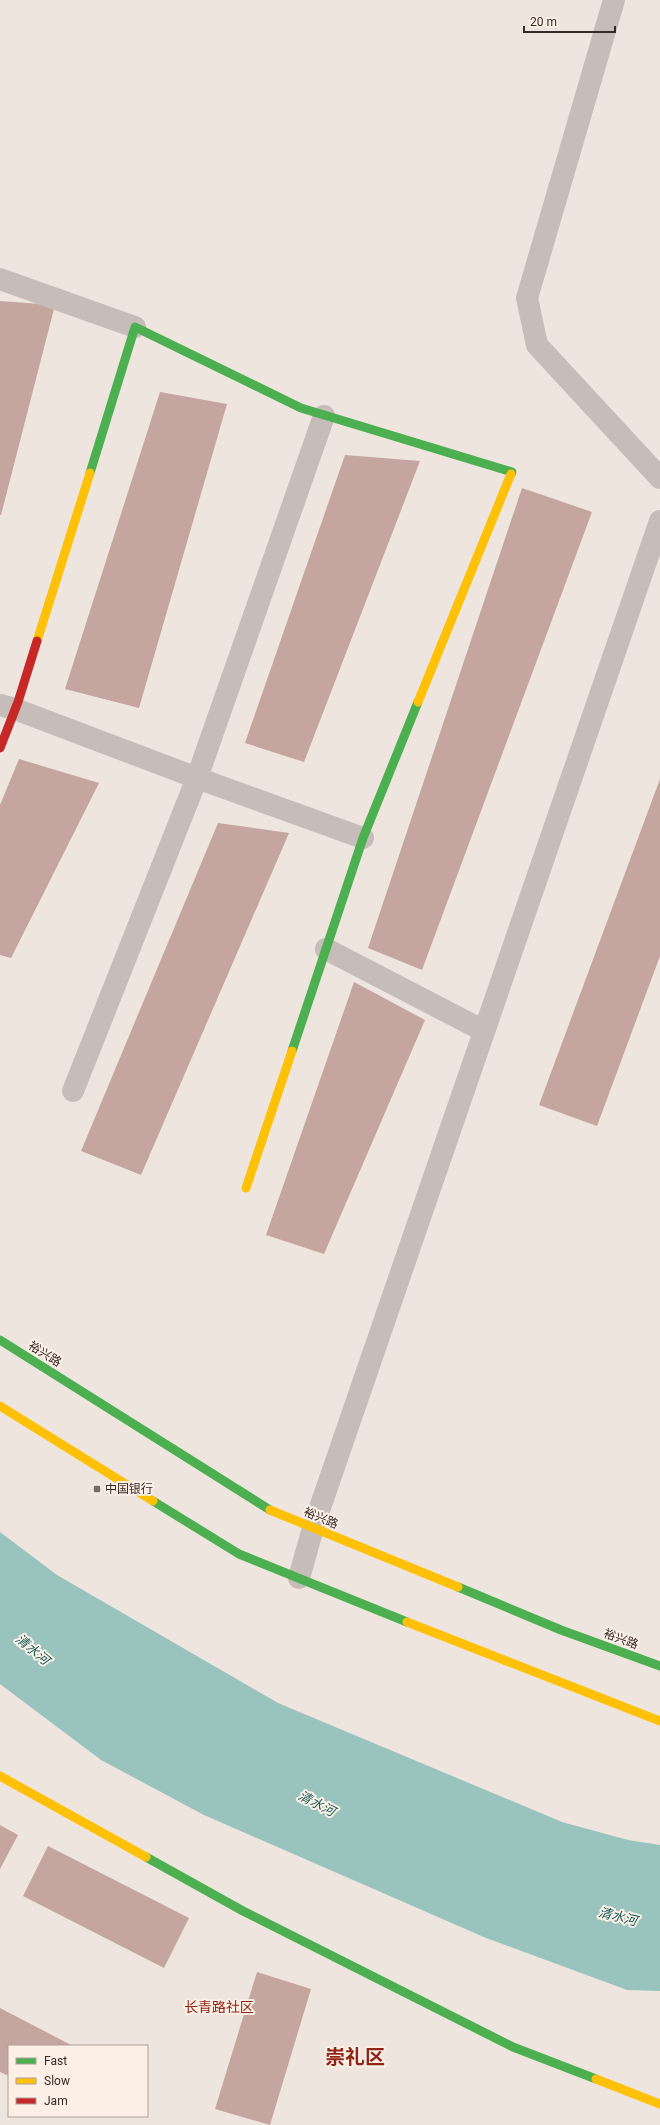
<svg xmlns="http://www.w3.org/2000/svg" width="660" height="2125" font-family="Roboto,'Noto Sans SC',sans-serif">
  <rect width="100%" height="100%" fill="#eee5df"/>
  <polygon fill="#99c3bd" points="0,1532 57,1575 278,1703 562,1822 628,1840 660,1845 660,1991 627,1990 486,1938 204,1815 101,1760 0,1684"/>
  <g fill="#c4a59f">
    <polygon points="0,301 55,305 1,515 0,515"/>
    <polygon points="160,392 227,404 139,708 65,689"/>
    <polygon points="345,455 420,461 304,762 245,743"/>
    <polygon points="522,488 592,512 422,970 368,948"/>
    <polygon points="19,759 99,783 11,958 0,955 0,805"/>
    <polygon points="660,779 660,956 597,1126 539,1105"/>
    <polygon points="218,823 289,833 141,1175 81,1151"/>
    <polygon points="354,982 425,1020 324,1254 266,1235"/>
    <polygon points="0,1825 18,1835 0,1869"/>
    <polygon points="48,1846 189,1918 164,1968 23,1896"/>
    <polygon points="257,1972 311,1989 270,2125 215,2109"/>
    <polygon points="0,2008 73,2046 9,2046 9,2076 0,2072"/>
  </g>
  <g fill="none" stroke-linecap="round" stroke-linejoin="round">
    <g stroke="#c6bdb8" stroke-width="22">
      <polyline points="614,0 527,298 537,345 660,478"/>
      <polyline points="0,279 135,327"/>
      <polyline points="0,705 15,709 197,778 324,416"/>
      <polyline points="326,949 484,1031"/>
      <polyline points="73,1091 197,778 363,838"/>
      <polyline points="299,1578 313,1528 660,521"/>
    </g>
    <g stroke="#4caf50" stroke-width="9">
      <polyline points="90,473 135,327 301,408 512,472 511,474"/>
      <polyline points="292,1051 363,838 418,702"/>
      <polyline points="0,1340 270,1510"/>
      <polyline points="153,1501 239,1554 407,1622"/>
      <polyline points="458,1587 561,1630 660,1666"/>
      <polyline points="146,1857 243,1911 513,2047 596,2079"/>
    </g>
    <g stroke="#ffc107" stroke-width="9">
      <polyline points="37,641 90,473"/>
      <polyline points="418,702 511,474"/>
      <polyline points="246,1188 292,1051"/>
      <polyline points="0,1406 153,1501"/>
      <polyline points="270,1510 458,1587"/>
      <polyline points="407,1622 660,1721"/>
      <polyline points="0,1776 146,1857"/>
      <polyline points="596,2079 660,2104"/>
    </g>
    <polyline stroke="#c62828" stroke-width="9" points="0,748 18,702 37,641"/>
  </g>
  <rect fill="#786b67" stroke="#fbefe6" stroke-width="1.5" x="93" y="1485" width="8" height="8" rx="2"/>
  <g text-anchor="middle" stroke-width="4" stroke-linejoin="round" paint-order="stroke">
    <g font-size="12" fill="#382a26" stroke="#fbefe6">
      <text transform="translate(45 1354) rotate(32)" y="4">裕兴路</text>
      <text transform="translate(321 1518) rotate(23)" y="4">裕兴路</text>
      <text transform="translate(621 1639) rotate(20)" y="4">裕兴路</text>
    </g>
    <g font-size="12" fill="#382a26" stroke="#fbefe6" text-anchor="start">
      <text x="105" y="1493">中国银行</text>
    </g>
    <g font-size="13" font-style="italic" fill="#175e5a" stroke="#fbefe6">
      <text transform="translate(33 1649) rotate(40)" y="5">清水河</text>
      <text transform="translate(317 1803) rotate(27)" y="5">清水河</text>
      <text transform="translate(618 1916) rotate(14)" y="5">清水河</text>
    </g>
    <g font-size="14" fill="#902416" stroke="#fbefe6">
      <text x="219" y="2012">长青路社区</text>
    </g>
    <g font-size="20" font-weight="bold" fill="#902416" stroke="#fbefe6">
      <text x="355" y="2064">崇礼区</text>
    </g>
  </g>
  <rect x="8" y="2045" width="140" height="72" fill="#fbefe6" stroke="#ada099"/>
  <rect x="16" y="2058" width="20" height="6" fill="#4caf50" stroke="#ada099"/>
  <text x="44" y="2065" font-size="12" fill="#382a26">Fast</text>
  <rect x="16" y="2078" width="20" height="6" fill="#ffc107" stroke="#ada099"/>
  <text x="44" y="2085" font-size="12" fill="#382a26">Slow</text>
  <rect x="16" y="2098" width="20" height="6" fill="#c62828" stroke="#ada099"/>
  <text x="44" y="2105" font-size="12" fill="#382a26">Jam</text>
  <path d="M524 26v6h91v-6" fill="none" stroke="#382a26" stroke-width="2"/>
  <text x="530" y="26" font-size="12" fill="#382a26" stroke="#fbefe6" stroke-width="3" paint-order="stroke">20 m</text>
</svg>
